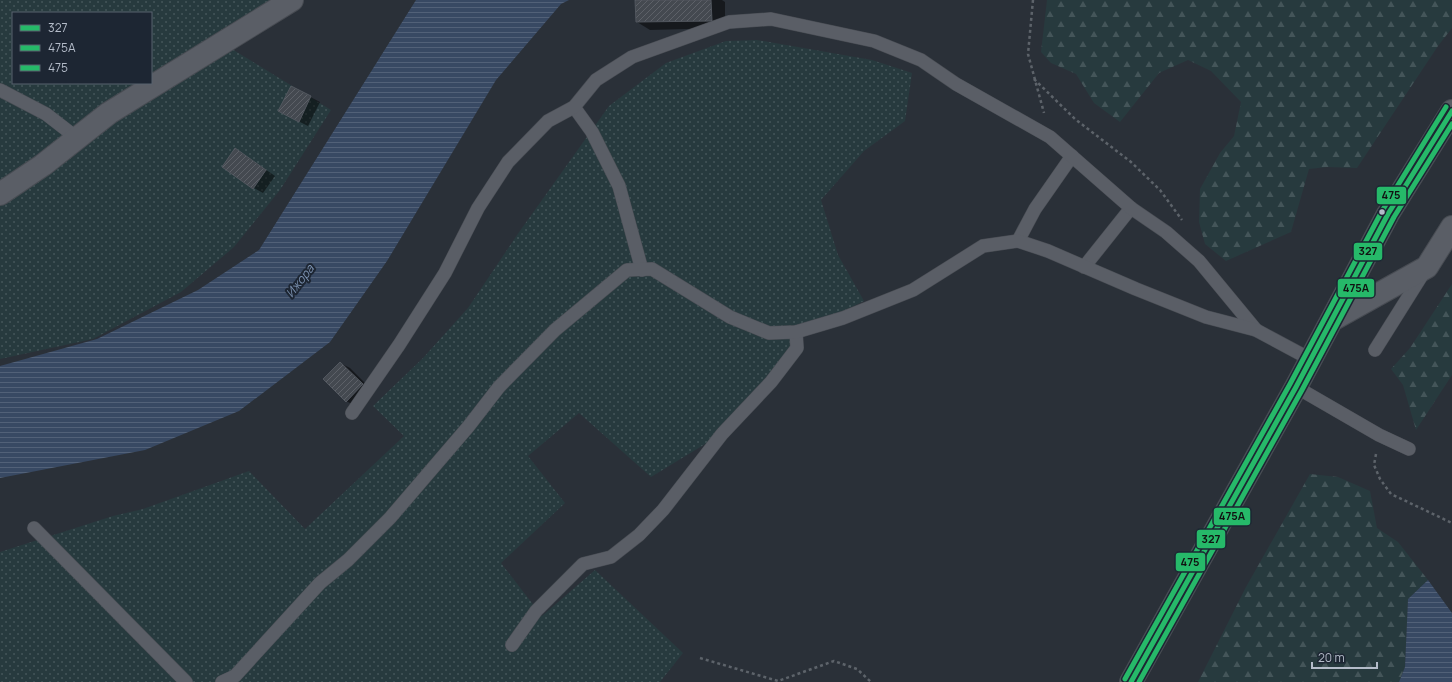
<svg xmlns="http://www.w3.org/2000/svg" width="1452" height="682" font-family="Manrope,sans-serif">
  <defs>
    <pattern id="grass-dots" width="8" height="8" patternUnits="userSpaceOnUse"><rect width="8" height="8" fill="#273a3e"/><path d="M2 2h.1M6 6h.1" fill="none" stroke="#445559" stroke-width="1.8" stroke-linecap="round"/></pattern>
    <pattern id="forest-firs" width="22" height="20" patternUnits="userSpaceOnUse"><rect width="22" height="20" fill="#273a3e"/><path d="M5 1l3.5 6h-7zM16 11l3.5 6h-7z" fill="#445559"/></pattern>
    <pattern id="water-rules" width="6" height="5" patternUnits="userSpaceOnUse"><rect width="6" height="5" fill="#384963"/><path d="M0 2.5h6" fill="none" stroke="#526178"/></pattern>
    <pattern id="building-hatch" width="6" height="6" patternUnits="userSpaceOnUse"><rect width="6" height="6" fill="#444950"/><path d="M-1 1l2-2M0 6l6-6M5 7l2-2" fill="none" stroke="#5d6168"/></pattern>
  </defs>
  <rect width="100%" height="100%" fill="#2a3038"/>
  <g fill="url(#grass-dots)" fill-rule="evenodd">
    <path d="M 0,0 L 285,0 L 227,46 L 331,110 L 280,190 L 234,247 L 181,292 L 93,339 L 0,359 ZM 13,13 L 151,13 L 151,83 L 13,83 Z"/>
    <polygon points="757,40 872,60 912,73 905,121 864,151 821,200 838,255 864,301 810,328 738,424 651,477 579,413 528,456 565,503 501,563 542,616 595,570 683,653 660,682 0,682 0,552 113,516 143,509 249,471 305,529 404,436 373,406 423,358 468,308 517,235 609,106 666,63 726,41"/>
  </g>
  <g fill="url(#forest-firs)">
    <polygon points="1047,0 1452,0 1452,28 1438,46 1357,168 1327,167 1309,169 1291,232 1226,261 1205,244 1199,222 1200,189 1220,153 1234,136 1241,102 1211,71 1188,60 1159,73 1120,122 1094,103 1076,74 1051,63 1041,52"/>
    <polygon points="1452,284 1452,375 1416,430 1403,385 1391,369 1410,348"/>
    <polygon points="1310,474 1338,477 1370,491 1377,528 1398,542 1428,580 1408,599 1405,667 1399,682 1198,682 1246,587"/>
  </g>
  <g fill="url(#water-rules)">
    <polygon points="416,0 569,0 561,4 496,80 387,261 330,342 239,411 145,450 0,478 0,366 97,339 198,290 259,250"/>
    <polygon points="1428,580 1452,613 1452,682 1399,682 1405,667 1408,599"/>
  </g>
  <g fill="#0007">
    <polygon points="636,0 722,0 725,2 725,28 650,30 637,22"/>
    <polygon points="291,87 320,102 308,126 288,116"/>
    <polygon points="236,149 275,176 263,193 254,188"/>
    <polygon points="340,363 350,368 372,390 356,406 346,401"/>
  </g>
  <g fill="url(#building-hatch)" stroke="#52575f">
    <polygon points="635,0 711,0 712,21 636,22"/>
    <polygon points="291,86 311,96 299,122 278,111"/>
    <polygon points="235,148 266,170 253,189 222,167"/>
    <polygon points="340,362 363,384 346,402 323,379"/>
  </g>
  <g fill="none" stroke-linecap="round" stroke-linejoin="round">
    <defs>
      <g id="lane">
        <polyline points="0,90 46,114 77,138"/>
        <polyline points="574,107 592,132 619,186 642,270"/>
        <polyline points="1018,241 1035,209 1072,156"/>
        <polyline points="1084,267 1131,208"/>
        <polyline points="1375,350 1424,272"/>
        <polyline points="1296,387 1379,435 1409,449"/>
        <polyline points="352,413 399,345 445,273 478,208 508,162 548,121 574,107 596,80 632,57 729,22 771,19 874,41 921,60 956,84 1050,137 1131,208 1166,232 1199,261 1256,330"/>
        <polyline points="34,528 186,682"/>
        <polyline points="512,645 536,611 583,564 611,557 639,535 663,510 722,434 771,382 797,348 796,332"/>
        <polyline points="222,682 235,676 320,583 348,560 390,518 468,427 499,387 555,330 627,270 652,269 730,317 769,333 796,332 843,318 913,290 983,246 1018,241 1048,251 1136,289 1206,317 1256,330 1310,359"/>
      </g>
      <g id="street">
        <polyline points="0,194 43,165 109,113 292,0"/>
        <polyline points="1332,320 1427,267 1452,227"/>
      </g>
      <polyline id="secondary" points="1131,682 1296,387 1388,214 1452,111"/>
    </defs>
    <use href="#lane" stroke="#484c53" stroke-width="14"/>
    <use href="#street" stroke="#484c53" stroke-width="24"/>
    <use href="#secondary" stroke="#484c53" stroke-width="24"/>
    <g stroke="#5d636a" stroke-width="2.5" stroke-dasharray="3 3" stroke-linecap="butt">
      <polyline points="1033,0 1028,54 1044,113"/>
      <polyline points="1034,79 1075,119 1131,162 1160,190 1182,220"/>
      <polyline points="1376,454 1374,465 1380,479 1391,494 1452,523"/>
      <polyline points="700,658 778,681 834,661 857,669 871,682"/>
    </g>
    <use href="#lane" stroke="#5a5e66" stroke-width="13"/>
    <use href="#street" stroke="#5a5e66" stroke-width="22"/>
    <use href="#secondary" stroke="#595d64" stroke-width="22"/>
    <defs>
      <polyline id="bus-1" points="1131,682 1296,387 1388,214 1452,111"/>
      <polyline id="bus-2" points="1139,682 1302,390 1394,217 1452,124"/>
      <polyline id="bus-3" points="1125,679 1290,384 1382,211 1446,107"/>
    </defs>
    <use href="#bus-1" stroke="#1d2633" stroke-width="8"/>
    <use href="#bus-2" stroke="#1d2633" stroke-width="8"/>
    <use href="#bus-3" stroke="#1d2633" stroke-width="8"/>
    <use href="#bus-1" stroke="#26b969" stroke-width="5"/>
    <use href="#bus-2" stroke="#26b969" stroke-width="5"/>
    <use href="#bus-3" stroke="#26b969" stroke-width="5"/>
  </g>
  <circle fill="#b4bcc9" stroke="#1d2633" stroke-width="1.5" cx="1382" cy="212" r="3.5"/>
  <g text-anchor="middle" stroke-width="4" stroke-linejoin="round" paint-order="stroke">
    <g font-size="12" font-style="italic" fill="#7c92b1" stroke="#1d2633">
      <text transform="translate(300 281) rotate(-52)" y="4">Ижора</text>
    </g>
  </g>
  <g stroke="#1d2633" stroke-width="1.5">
    <rect x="1376" y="186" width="31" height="19" rx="4" fill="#26b969"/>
    <rect x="1353" y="242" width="30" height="19" rx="4" fill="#26b969"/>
    <rect x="1337" y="278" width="38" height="20" rx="4" fill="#26b969"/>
    <rect x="1213" y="507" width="38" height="19" rx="4" fill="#26b969"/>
    <rect x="1196" y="529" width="30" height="20" rx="4" fill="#26b969"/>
    <rect x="1175" y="552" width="31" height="20" rx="4" fill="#26b969"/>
  </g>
  <g font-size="11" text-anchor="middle" font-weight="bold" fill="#111">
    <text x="1391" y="199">475</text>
    <text x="1368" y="255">327</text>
    <text x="1356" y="292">475А</text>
    <text x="1232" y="520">475А</text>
    <text x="1211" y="543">327</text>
    <text x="1190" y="566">475</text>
  </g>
  <rect x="12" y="12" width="140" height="72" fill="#1d2633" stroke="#59626f"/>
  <rect x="20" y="25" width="20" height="6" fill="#26b969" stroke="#59626f"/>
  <text x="48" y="32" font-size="12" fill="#b4bcc9">327</text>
  <rect x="20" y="45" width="20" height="6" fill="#26b969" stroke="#59626f"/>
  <text x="48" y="52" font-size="12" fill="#b4bcc9">475А</text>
  <rect x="20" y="65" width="20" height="6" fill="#26b969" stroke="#59626f"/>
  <text x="48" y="72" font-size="12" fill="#b4bcc9">475</text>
  <path d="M1312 662v6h65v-6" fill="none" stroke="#b4bcc9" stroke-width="2"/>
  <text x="1318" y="662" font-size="12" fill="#b4bcc9" stroke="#1d2633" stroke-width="3" paint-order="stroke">20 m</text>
</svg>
